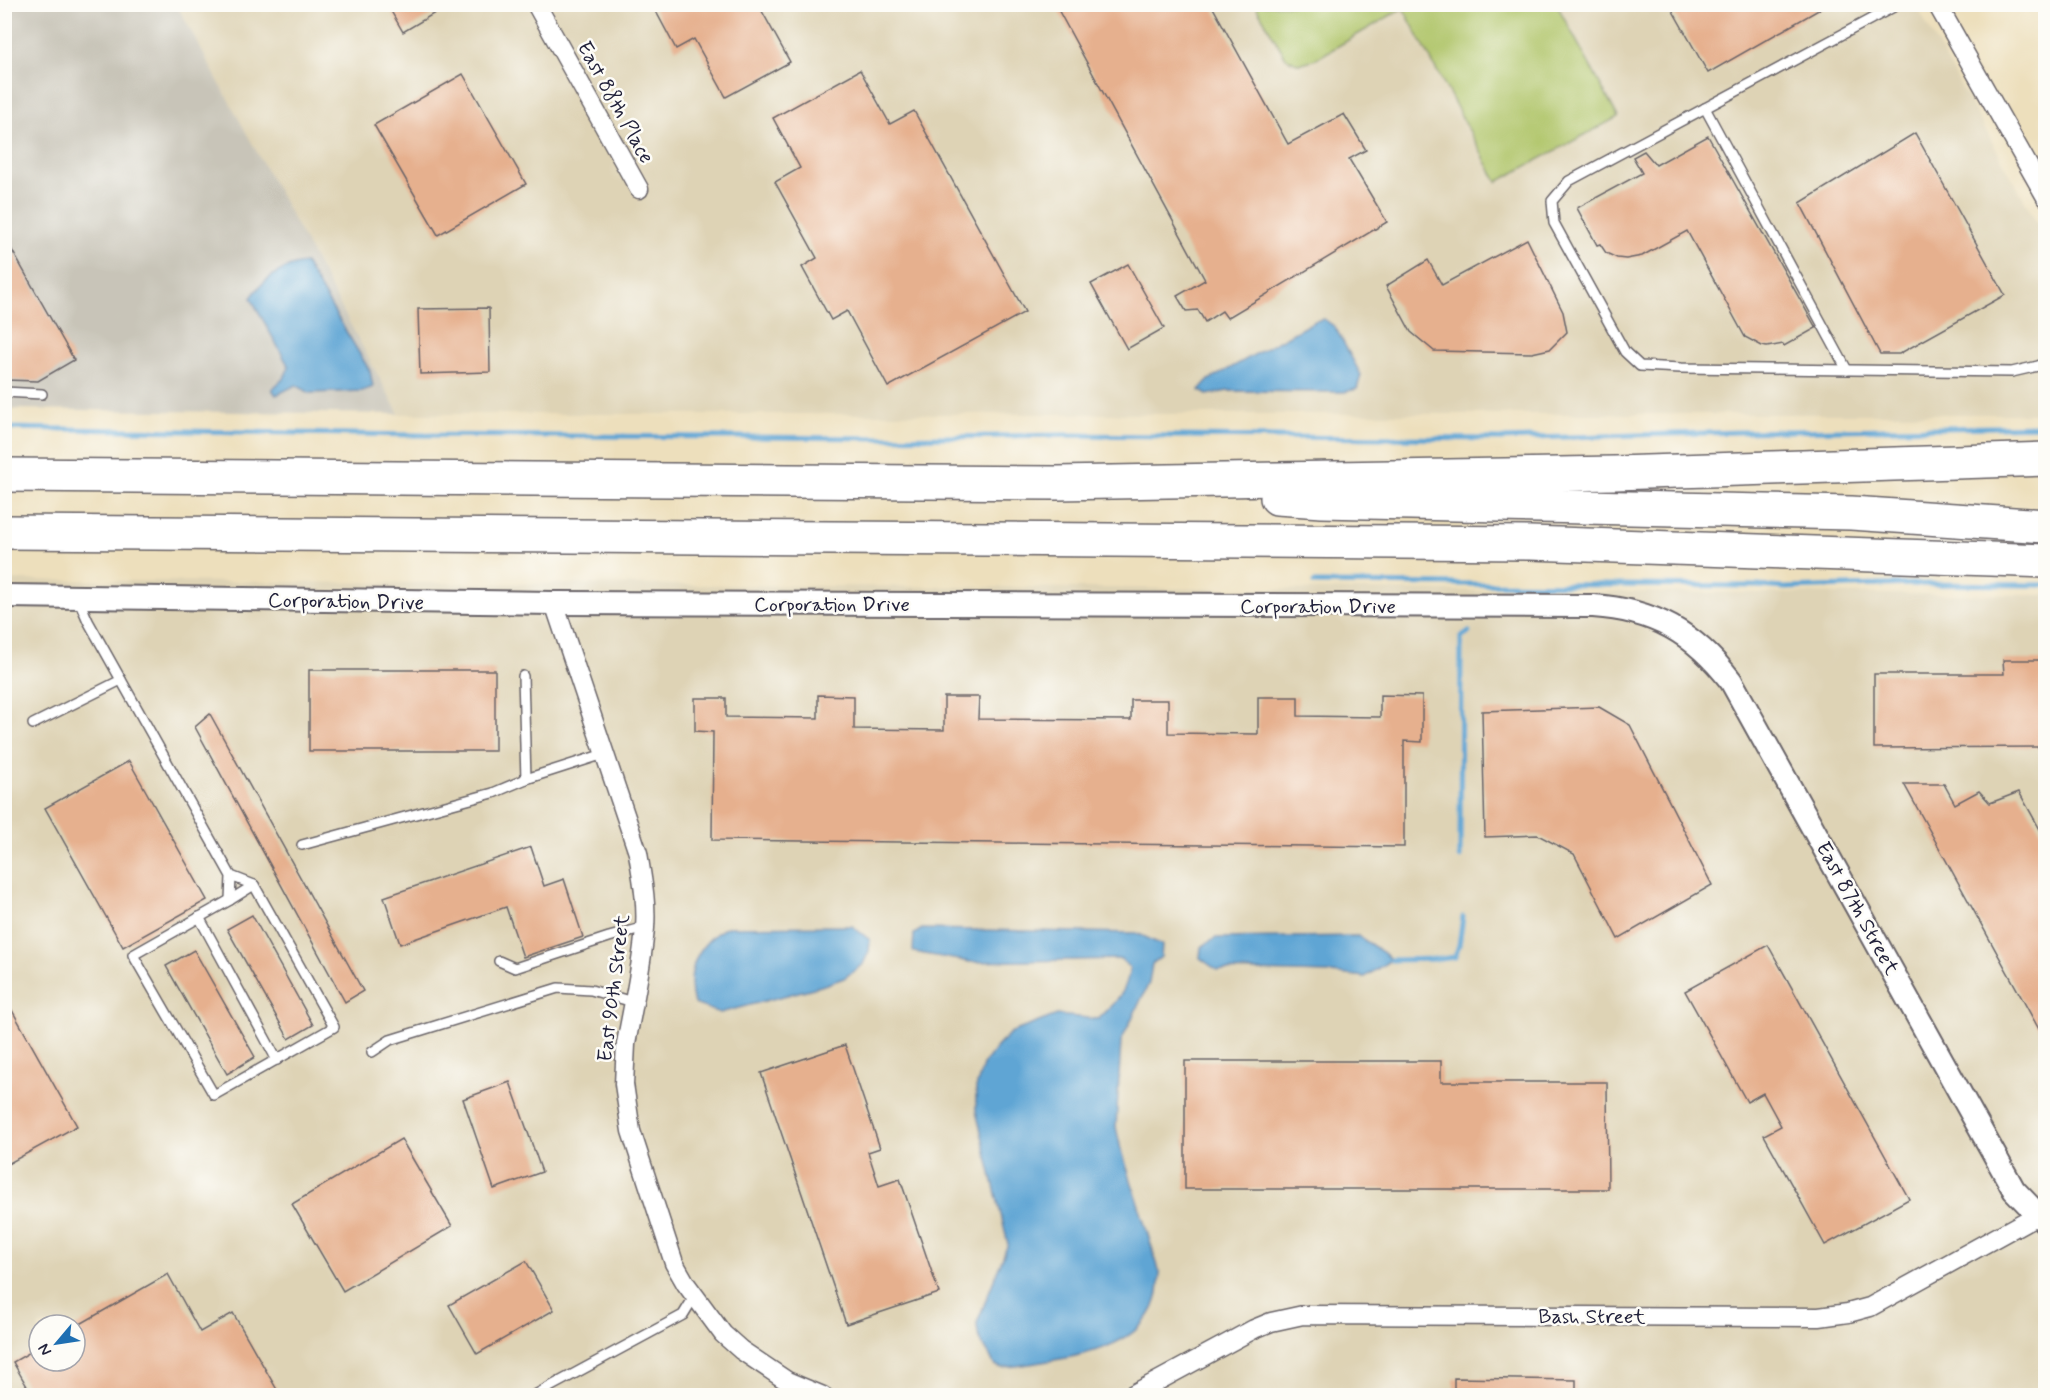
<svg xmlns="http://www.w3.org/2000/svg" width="2050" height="1400" font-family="Mynerve,sans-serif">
  <rect width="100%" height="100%" fill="#fdfcf7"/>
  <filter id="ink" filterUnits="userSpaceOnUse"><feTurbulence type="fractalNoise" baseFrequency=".0167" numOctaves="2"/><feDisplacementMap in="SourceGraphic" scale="12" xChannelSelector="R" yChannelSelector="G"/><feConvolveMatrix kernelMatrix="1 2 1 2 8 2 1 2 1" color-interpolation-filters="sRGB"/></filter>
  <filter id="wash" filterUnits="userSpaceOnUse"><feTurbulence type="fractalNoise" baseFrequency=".008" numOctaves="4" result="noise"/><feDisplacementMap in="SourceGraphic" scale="24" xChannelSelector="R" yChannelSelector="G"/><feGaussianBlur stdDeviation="1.35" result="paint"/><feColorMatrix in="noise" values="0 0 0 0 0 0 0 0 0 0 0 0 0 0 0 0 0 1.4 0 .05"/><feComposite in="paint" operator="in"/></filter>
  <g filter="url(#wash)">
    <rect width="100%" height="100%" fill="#eddfbc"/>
    <g fill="#ded3b5" fill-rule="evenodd">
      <polygon points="177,5 1916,5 2045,237 2045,414 399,414"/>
      <path d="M 4,580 L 2045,595 L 2045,1395 L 5,1395 ZM 39,1325 L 75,1325 L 75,1361 L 39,1361 Z"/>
    </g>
    <polygon fill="#c8c4b8" points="5,5 177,5 399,414 5,409"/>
    <polygon fill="#afc468" stroke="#687352" stroke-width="1.5" points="1255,5 1557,5 1618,117 1497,182 1403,8 1316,59 1299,64 1286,58"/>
    <g fill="#5ea5d4" stroke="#406488" stroke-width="1.5">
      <path d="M 305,263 L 370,371 L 373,387 L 362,391 L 310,393 L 296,385 L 276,395 L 272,389 L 284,378 L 289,367 L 251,298 C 262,280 284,265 305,263 Z"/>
      <polygon points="1324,319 1335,327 1361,375 1357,389 1344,392 1228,391 1207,395 1199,390 1207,381 1315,321"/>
      <path d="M 852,926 L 870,940 L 869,951 L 863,964 L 844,978 L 821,986 L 720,1013 L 694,1004 C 685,971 697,943 727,927 Z"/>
      <path d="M 922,929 L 1137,933 L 1162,945 L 1161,957 L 1152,964 L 1149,983 L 1121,1041 L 1116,1127 L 1120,1145 L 1160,1273 C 1159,1282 1159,1292 1156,1301 C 1139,1356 1049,1360 1002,1368 L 994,1365 C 988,1346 977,1346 977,1323 L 1008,1244 L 976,1111 L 976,1088 L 983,1065 L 996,1048 L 1010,1033 L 1057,1015 L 1098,1019 C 1117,1002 1126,993 1130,968 L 1121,959 L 970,962 L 913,952 L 914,934 Z"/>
      <polygon points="1358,936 1384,953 1391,960 1365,977 1331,973 1217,970 1200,958 1201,947 1216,938"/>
    </g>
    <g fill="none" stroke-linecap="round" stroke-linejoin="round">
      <g stroke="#5ea5d4" stroke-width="5">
        <polyline points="4,428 414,435 885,438 1064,435 1500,439 1740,432 2046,426"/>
        <polyline points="1314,583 1757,586 1785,588 1913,584 2046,585"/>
        <polyline points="1460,857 1461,637 1469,632"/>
        <polyline points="1391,960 1440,959 1455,957 1459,945 1463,917"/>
      </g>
    </g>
    <g id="blocks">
      <g fill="#e6b08e">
        <polygon points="387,4 450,4 403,32"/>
        <polygon points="652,4 758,4 790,62 726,97 694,39 676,49"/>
        <polygon points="1055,4 1211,4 1288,144 1344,114 1366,150 1349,159 1387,222 1227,318 1222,311 1205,322 1198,310 1186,311 1177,296 1205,280"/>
        <polygon points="1669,4 1829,4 1708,73"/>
        <polygon points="860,70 890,124 914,111 1025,312 888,387 847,311 831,320 802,267 817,258 775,182 800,168 773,118"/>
        <polygon points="463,74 526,184 438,235 374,125"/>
        <polygon points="1915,133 2005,295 1899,354 1880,354 1800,203"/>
        <polygon points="1708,136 1816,328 1784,346 1783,344 1767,347 1762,346 1745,337 1687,231 1642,256 1626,259 1617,258 1606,253 1600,244 1597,245 1577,208 1642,173 1633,157 1644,151 1656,165"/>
        <polygon points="4,236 74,360 38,381 4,380"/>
        <polygon points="1527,239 1563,312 1567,332 1550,349 1532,353 1434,351 1411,332 1386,286 1428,260 1442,285"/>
        <polygon points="1128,264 1164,328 1127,349 1091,284"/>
        <polygon points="489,308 490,372 420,374 418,309"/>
        <polygon points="2003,660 2046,660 2046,747 1874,748 1874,674 2004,674"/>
        <rect x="309" y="670" width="186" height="81"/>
        <polygon points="818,695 854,696 854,729 944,730 944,697 979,697 978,719 1131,720 1131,700 1168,700 1168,733 1258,734 1258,697 1298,697 1298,716 1380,717 1380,695 1422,696 1422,742 1404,741 1404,847 712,840 713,732 695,731 695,698 726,698 726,717 818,718"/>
        <polygon points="1599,707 1630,725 1712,885 1618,939 1574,854 1538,835 1485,837 1482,711"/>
        <polygon points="210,714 363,991 345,1002 195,727"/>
        <polygon points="129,761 207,900 123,947 45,808"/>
        <polygon points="1904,784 1944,784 1955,804 1979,791 1990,803 2019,792 2046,840 2046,1042"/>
        <polygon points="531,847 544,886 564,879 583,937 523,957 506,907 400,944 384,897"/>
        <polygon points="252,915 313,1025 289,1039 227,929"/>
        <polygon points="1768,945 1909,1199 1825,1245 1764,1135 1781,1126 1763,1093 1747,1102 1685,991"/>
        <polygon points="194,950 255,1057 227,1074 166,966"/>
        <polygon points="4,996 77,1126 4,1166"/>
        <polygon points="845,1045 880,1148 868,1152 879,1186 900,1179 939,1293 846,1324 761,1073"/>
        <polygon points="1185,1061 1441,1061 1441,1082 1607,1082 1608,1189 1185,1189"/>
        <polygon points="510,1082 542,1172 494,1189 463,1099"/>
        <polygon points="401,1139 452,1226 343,1291 292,1204"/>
        <polygon points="526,1261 554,1310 477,1354 449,1305"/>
        <polygon points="168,1274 200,1332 233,1313 280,1395 32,1395 13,1362 39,1347 39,1361 75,1361 75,1327"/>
        <polygon points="1454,1378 1576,1380 1576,1395 1454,1395"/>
      </g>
    </g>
  </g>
  <g filter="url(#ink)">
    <use href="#blocks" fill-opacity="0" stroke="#696468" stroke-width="1.5"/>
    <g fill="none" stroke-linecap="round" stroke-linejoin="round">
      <defs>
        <g id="service">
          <polyline points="1899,4 1569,181 1552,201 1554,223 1625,352 1640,366 1681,368 2012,372 2038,366 2046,362"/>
          <polyline points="1705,108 1847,370"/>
          <polyline points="4,392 42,394"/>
          <polyline points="78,598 88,621 231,876 254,885 230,900 231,876"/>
          <polyline points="523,676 526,779 604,754"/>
          <polyline points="33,724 121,680"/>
          <polyline points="302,845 493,793 526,779"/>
          <polyline points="230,900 133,955 214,1095 334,1027 254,885"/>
          <polyline points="199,917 277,1060"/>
          <polyline points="499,961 515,968 609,937 645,927"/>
          <polyline points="372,1052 390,1040 558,988 591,990 633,1002"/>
          <polyline points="533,1396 683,1315 694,1297"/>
        </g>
        <g id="minor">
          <polyline points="536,4 639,189"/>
          <polyline points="1937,4 2046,197"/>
          <path d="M 554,603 L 638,853 C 642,878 647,902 645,928 C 642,966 633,1006 626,1044 L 624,1084 L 631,1131 L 674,1263 L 686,1284 L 723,1334 L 741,1350 L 787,1381 L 823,1396"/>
          <polyline points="1130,1396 1254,1329 1271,1322 1303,1315 1819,1317 1848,1313 1870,1307 2037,1215"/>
        </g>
        <path id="tertiary" d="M 4,596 L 554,603 L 1593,606 C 1654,610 1694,633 1731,681 L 2014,1190 L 2046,1223"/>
        <g id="motorway">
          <polyline points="4,475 1057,483 1615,473 2046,459"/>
          <polyline points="1277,498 1322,501 1851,513 2046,526"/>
          <polyline points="4,532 1530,543 2046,561"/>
        </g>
      </defs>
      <use href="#service" stroke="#696468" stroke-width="12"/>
      <use href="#minor" stroke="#696468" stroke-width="21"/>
      <use href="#tertiary" stroke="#696468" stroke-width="26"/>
      <use href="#motorway" stroke="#696468" stroke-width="36"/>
      <use href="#service" stroke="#fff" stroke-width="9"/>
      <use href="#minor" stroke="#fff" stroke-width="18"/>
      <use href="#tertiary" stroke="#fff" stroke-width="22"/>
      <use href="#motorway" stroke="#fff" stroke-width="33"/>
    </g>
  </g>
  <g text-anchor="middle" stroke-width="5" stroke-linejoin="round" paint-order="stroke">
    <g font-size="21" fill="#22223b" stroke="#fdfcf7">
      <text transform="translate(616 102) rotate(61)" y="7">East 88th Place</text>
      <text transform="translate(346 601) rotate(1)" y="7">Corporation Drive</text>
      <text x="832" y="611">Corporation Drive</text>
      <text x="1318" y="613">Corporation Drive</text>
      <text transform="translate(1858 908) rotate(61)" y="7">East 87th Street</text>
      <text transform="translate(613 988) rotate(-83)" y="7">East 90th Street</text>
      <text x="1592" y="1323">Bash Street</text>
    </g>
  </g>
  <rect width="2050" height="1400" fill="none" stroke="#fdfcf7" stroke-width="24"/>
  <g transform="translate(57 1343) rotate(241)"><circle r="28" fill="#fdfcf7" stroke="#a5a5ac" stroke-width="1.5"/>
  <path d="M0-4.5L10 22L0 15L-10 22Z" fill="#1f6fb2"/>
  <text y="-9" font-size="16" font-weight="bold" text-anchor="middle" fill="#22223b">N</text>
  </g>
</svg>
